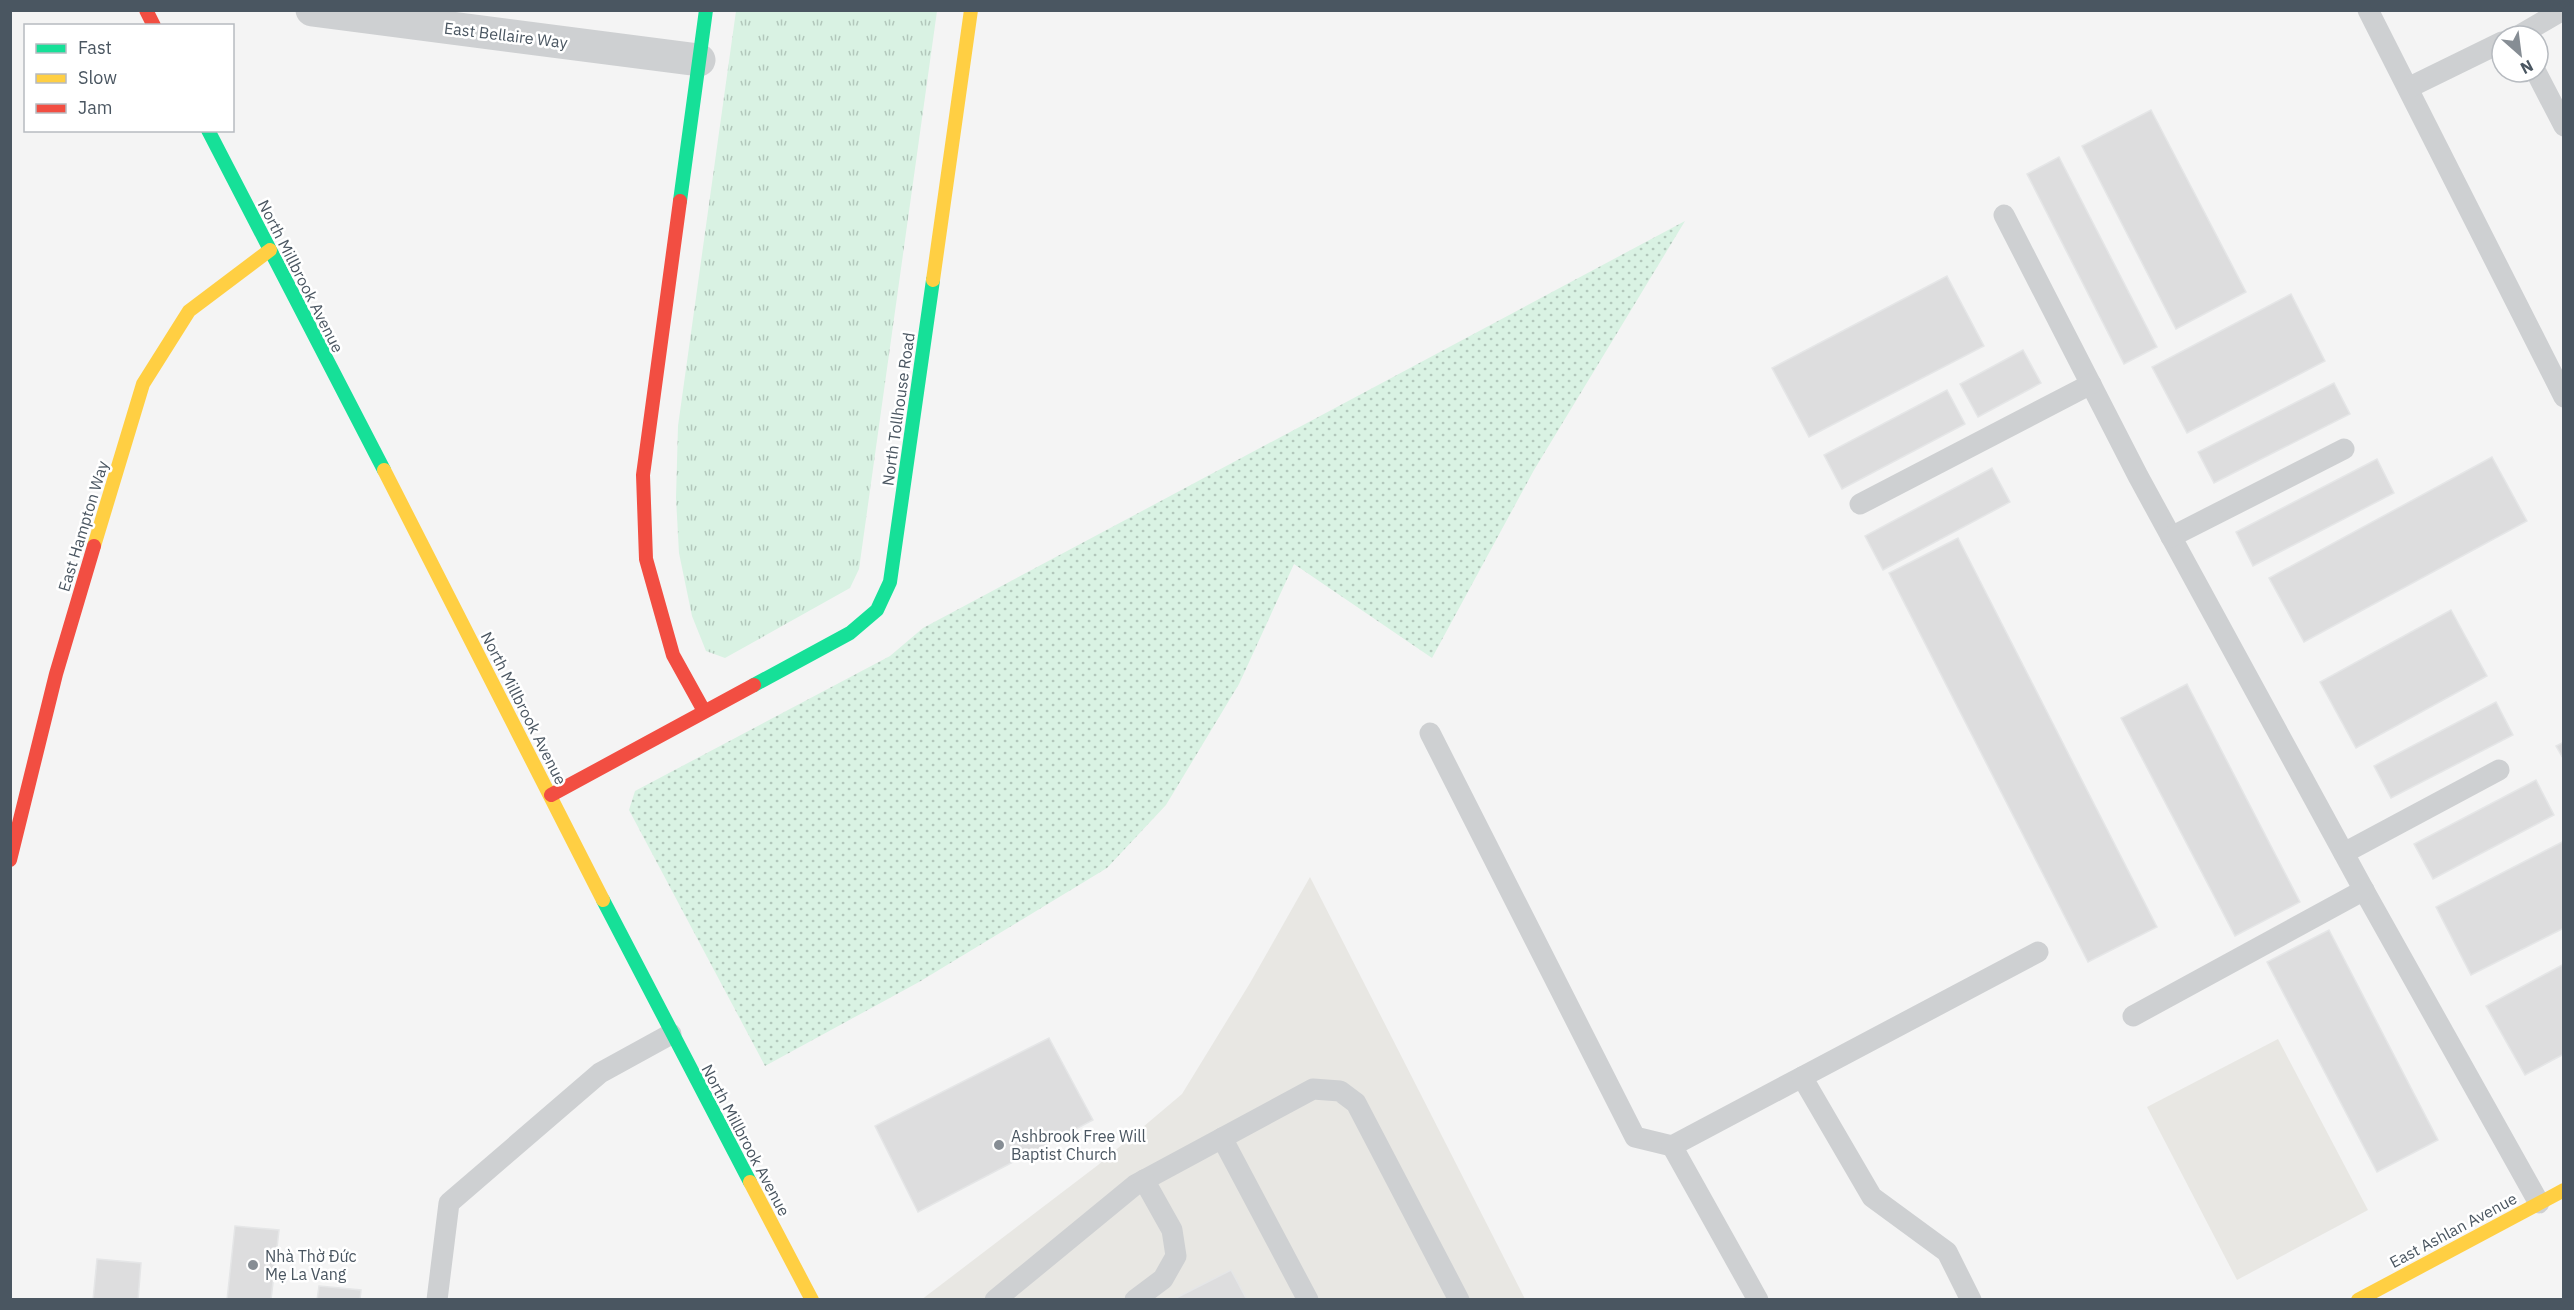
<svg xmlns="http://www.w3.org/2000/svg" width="2574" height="1310" font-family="'IBM Plex Sans',sans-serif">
  <defs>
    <pattern id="grass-dots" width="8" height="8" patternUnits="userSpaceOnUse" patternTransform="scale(1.5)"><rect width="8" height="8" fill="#d9f2e3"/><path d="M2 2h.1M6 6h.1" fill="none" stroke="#b2c7bb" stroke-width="1.8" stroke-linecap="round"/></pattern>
    <pattern id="park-tufts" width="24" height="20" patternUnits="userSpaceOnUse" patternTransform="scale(1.5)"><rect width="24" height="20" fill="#d9f2e3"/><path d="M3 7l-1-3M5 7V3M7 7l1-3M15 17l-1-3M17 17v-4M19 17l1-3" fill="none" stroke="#b2c7bb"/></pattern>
  </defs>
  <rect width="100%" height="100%" fill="#f4f4f4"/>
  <g fill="#e8e7e3">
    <polygon points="1310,877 1525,1299 921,1300 1098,1165 1182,1094 1250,983"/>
    <polygon points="2278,1039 2368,1210 2237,1280 2147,1107"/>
  </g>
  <polygon fill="url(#grass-dots)" points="1685,221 1534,470 1432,658 1294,564 1239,684 1166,805 1107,868 919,982 765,1066 629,810 635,791 890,656 923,628"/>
  <polygon fill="url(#park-tufts)" points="736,11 937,11 859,569 850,588 725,658 706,651 692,616 679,553 676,498 678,426"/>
  <g fill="#ddddde" stroke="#e5e6e7" stroke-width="1.5">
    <polygon points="2151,110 2246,292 2176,329 2082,146"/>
    <polygon points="2059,157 2157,347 2124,364 2027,174"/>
    <polygon points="1947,276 1984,346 1809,437 1772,368"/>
    <polygon points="2291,294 2325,361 2187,433 2152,367"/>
    <polygon points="2023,350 2041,383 1978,417 1960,384"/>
    <polygon points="2334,383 2350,414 2214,483 2198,452"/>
    <polygon points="1947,390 1965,424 1842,489 1824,455"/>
    <polygon points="2492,457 2527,521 2304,642 2269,578"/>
    <polygon points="2377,459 2394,493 2253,566 2236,532"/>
    <polygon points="1992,468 2010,502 1883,570 1865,536"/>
    <polygon points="1958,538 2157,927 2088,962 1889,573"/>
    <polygon points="2451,610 2487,676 2356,748 2320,682"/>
    <polygon points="2187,684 2300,902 2235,936 2121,718"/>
    <polygon points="2496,702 2513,735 2391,798 2374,766"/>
    <polygon points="2564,742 2564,760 2556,746"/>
    <polygon points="2536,780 2554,815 2433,879 2414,844"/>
    <polygon points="2564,841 2564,928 2471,975 2436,907"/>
    <polygon points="2329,930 2438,1140 2377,1172 2267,962"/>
    <polygon points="2564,964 2564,1054 2525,1075 2486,1006"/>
    <polygon points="1049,1038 1093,1120 918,1212 875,1126"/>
    <polygon points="235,1226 279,1230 271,1300 227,1300"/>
    <polygon points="97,1259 141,1263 138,1300 93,1300"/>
    <polygon points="1231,1270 1247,1300 1172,1300"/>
    <polygon points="319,1286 361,1290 360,1300 317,1300"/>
  </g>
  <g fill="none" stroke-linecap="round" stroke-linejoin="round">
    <g stroke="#ced0d2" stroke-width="21">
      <polyline points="2368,10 2564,397"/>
      <polyline points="2518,36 2563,10"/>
      <polyline points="2536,72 2564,126"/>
      <polyline points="2408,88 2502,42"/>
      <polyline points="2004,215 2138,476 2366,894 2539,1203"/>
      <polyline points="1860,504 2091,384"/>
      <polyline points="2171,537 2344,449"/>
      <polyline points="1430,733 1635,1137 1672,1146 1802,1077"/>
      <polyline points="2344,853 2499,770"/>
      <polyline points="2133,1016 2364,890"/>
      <polyline points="1222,1138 1308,1300"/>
      <polyline points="1672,1146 1758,1300"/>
      <polyline points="437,1300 449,1203 600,1073 671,1034"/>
      <polyline points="995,1300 1135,1185 1313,1089 1340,1091 1356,1103 1459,1300"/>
      <polyline points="1135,1300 1163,1279 1176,1256 1172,1230 1144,1180"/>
      <polyline points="1971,1300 1947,1252 1872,1197 1802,1077 2038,952"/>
    </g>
    <polyline stroke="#ced0d2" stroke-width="33" points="312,10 699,60"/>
    <g stroke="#16e098" stroke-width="14">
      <polyline points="208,130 384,470"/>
      <polyline points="680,201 706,10"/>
      <polyline points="754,685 850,633 877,610 890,582 933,280"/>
      <polyline points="603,900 750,1182"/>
    </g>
    <g stroke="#ffcf43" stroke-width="14">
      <polyline points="933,280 971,10"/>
      <polyline points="384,470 603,900"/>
      <polyline points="94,546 143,384 189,311 270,250"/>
      <polyline points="750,1182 812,1300"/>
      <polyline points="2358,1300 2564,1190"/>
    </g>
    <g stroke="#f24e42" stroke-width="14">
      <polyline points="146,10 154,26"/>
      <polyline points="680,201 643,475 646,559 673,655 704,711"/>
      <polyline points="551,795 754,685"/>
      <polyline points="10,860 56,674 94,546"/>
    </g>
  </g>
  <g fill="#868d94" stroke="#fff" stroke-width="2">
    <circle cx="999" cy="1145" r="6"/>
    <circle cx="253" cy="1265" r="6"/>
  </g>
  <g text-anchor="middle" stroke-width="5" stroke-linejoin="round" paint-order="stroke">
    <g font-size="16" fill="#4a5661" stroke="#fff">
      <text transform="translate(506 35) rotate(7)" y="6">East Bellaire Way</text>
      <text transform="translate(301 276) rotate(63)" y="6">North Millbrook Avenue</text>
      <text transform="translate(898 409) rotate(-82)" y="6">North Tollhouse Road</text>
      <text transform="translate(83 526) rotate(-73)" y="6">East Hampton Way</text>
      <text transform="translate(524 708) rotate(63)" y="6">North Millbrook Avenue</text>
      <text transform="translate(746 1140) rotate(62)" y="6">North Millbrook Avenue</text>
      <text transform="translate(2453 1230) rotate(-28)" y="6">East Ashlan Avenue</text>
    </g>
    <g font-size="16" fill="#4a5661" stroke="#fff" text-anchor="start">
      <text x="1011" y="1142">Ashbrook Free Will<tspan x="1011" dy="18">Baptist Church</tspan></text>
      <text x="265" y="1262">Nhà Thờ Đức<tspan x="265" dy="18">Mẹ La Vang</tspan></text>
    </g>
  </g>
  <rect width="2574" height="1310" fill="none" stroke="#4a5661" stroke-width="24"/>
  <rect x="24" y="24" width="210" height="108" fill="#ffffff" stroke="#b7bbc0" stroke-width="1.5"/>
  <rect x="36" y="44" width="30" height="9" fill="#16e098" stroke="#b7bbc0" stroke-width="1.5"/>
  <text x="78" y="54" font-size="18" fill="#4a5661">Fast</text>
  <rect x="36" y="74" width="30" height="9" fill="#ffcf43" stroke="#b7bbc0" stroke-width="1.5"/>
  <text x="78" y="84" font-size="18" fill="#4a5661">Slow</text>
  <rect x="36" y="104" width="30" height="9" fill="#f24e42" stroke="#b7bbc0" stroke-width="1.5"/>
  <text x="78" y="114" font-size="18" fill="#4a5661">Jam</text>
  <g transform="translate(2520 54) rotate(152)"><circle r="28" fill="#ffffff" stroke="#b7bbc0" stroke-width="1.5"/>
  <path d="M0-4.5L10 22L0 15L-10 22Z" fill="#868d94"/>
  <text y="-9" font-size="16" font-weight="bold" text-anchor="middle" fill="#4a5661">N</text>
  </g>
</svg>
